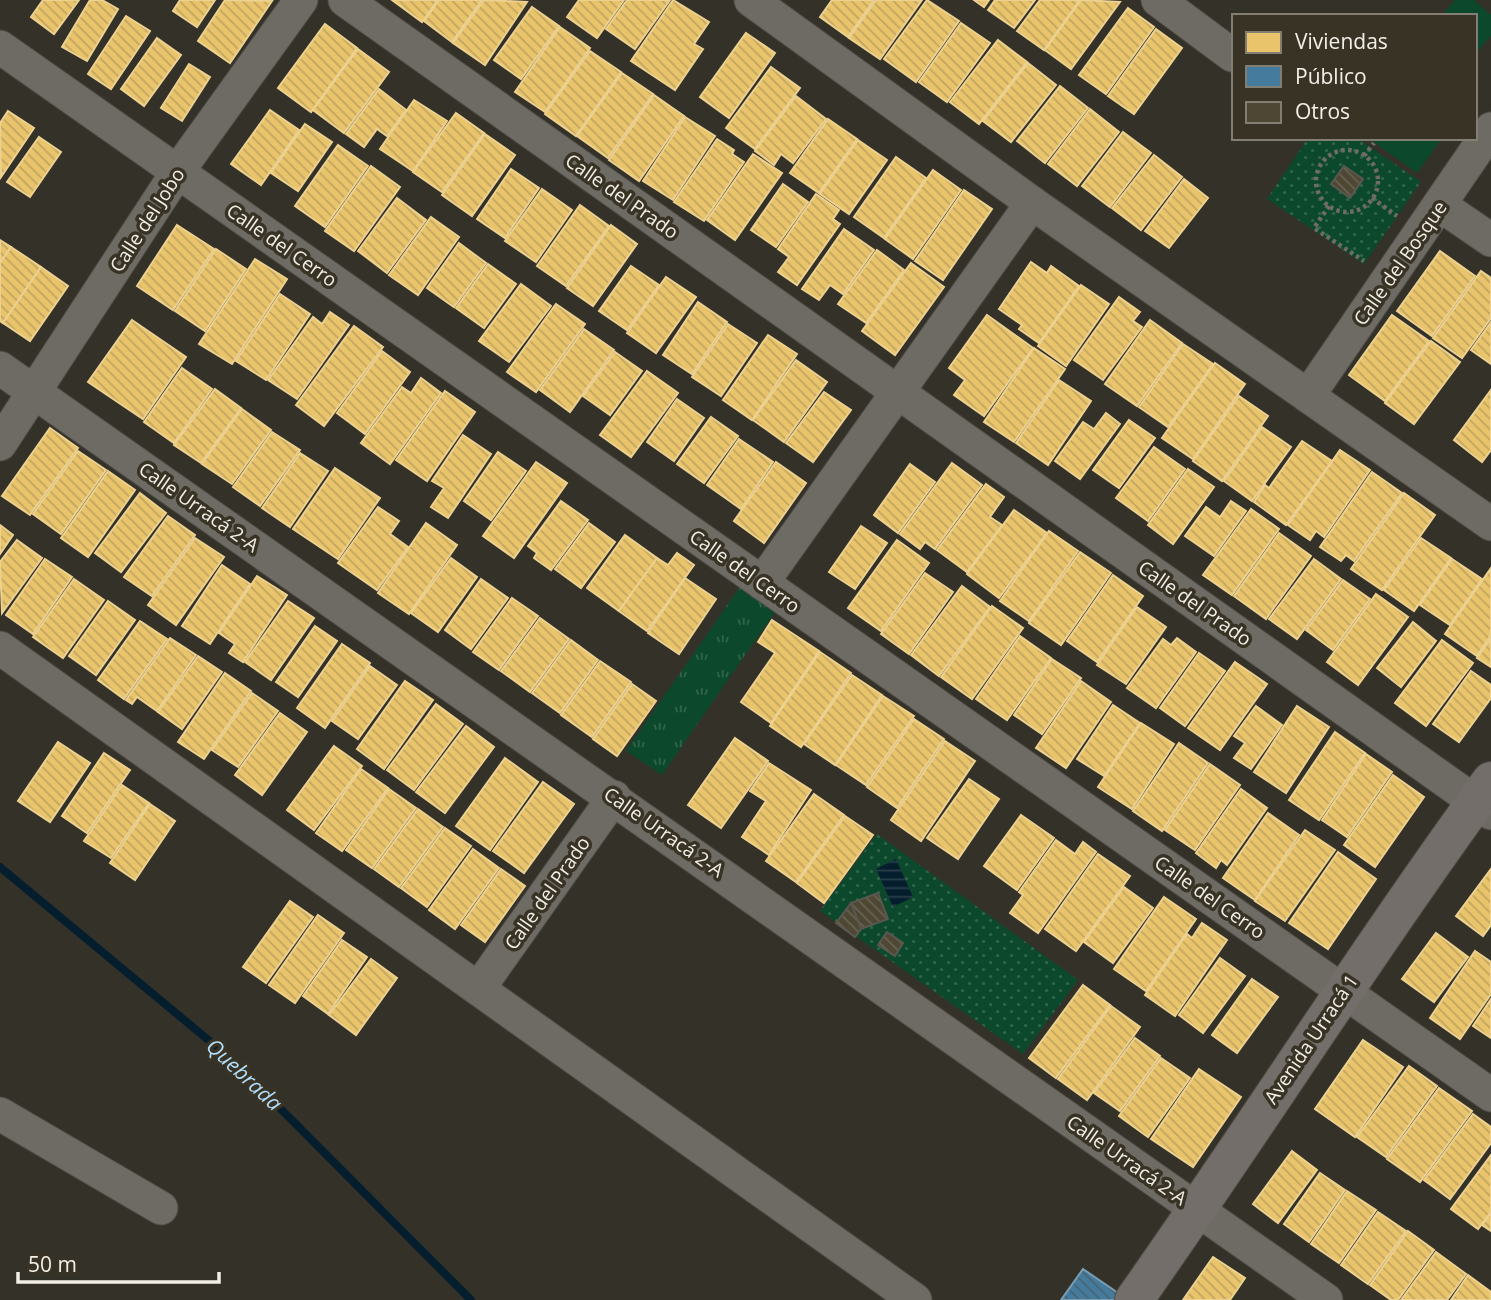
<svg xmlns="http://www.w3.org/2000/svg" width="1491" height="1300" font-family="'Open Sans',sans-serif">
  <defs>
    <pattern id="grass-tufts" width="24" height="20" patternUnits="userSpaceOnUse" patternTransform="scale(1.75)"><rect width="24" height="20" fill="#0c492c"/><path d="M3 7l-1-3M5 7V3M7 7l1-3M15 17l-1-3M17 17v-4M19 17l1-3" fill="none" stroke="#30644b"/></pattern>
    <pattern id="park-dots" width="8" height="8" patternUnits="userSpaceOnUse" patternTransform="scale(1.75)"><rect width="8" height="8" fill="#0c492c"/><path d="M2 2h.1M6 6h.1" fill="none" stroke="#30644b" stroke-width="1.8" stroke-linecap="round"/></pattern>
    <pattern id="water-rules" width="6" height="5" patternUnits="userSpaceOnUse" patternTransform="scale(1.75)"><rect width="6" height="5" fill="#051e2d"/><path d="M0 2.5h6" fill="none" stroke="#2a3f4b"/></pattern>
    <pattern id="homes-back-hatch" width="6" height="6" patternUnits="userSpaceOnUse" patternTransform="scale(1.75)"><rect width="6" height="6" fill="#e9c46a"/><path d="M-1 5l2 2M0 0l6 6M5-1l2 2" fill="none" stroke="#c1a561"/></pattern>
    <pattern id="public-back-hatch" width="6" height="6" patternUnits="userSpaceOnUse" patternTransform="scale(1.75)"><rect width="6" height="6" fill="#457b9d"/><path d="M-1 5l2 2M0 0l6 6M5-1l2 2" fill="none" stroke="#476475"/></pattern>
    <pattern id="building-back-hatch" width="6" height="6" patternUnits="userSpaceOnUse" patternTransform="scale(1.75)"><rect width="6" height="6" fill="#4e4733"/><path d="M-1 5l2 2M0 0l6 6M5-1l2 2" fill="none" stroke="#686251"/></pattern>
  </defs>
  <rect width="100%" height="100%" fill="#343129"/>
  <polygon fill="url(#grass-tufts)" points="739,588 775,612 662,775 626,751"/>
  <g fill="url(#park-dots)">
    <polygon points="1308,138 1357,138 1421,182 1364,264 1267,199"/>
    <polygon points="877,834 1078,980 1023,1054 820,911"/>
  </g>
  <g fill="#0c492c">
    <polygon points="1455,0 1474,0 1491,15 1491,36 1475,54 1475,16 1441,16"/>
    <polygon points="1368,138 1442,138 1417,173"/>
  </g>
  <polygon fill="url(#water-rules)" points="896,859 913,897 893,907 876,869"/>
  <g fill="url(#homes-back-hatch)" stroke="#ecd190" stroke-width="2">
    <polygon points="43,0 79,0 54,34 31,17"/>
    <polygon points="90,0 102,0 118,9 87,61 62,47"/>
    <polygon points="180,0 215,0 197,27 173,11"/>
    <polygon points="225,0 272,1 230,63 198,41"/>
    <polygon points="392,0 438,0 422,22"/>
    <polygon points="439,0 482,0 452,42 424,21"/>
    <polygon points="484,0 527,2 485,65 453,43"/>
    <polygon points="579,0 624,0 597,38 567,17"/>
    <polygon points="627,0 670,0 635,49 606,29"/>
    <polygon points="673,0 709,22 694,44 703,49 675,90 631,61"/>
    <polygon points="832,0 874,0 848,37 820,17"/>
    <polygon points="876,0 922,0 880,59 849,38"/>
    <polygon points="927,0 959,21 916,82 884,59"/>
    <polygon points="974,0 989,0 984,7"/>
    <polygon points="995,0 1035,0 1014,28 988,10"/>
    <polygon points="1040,0 1080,0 1044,50 1017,31"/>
    <polygon points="1081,0 1120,2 1071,69 1045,50"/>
    <polygon points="532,7 559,26 521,79 494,60"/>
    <polygon points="1128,8 1154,27 1106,94 1079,75"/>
    <polygon points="126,16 150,31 111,89 88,74"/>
    <polygon points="961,23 990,43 947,102 919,82"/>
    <polygon points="325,24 357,48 311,112 278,88"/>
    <polygon points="560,27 590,48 545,112 515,92"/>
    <polygon points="1156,29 1182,48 1134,114 1108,96"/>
    <polygon points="746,33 775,53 729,118 700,97"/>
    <polygon points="157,38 181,55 144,106 121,89"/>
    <polygon points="998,40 1027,62 979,124 950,102"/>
    <polygon points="358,49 389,72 344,133 313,110"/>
    <polygon points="590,51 621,72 576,136 545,114"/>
    <polygon points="1028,63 1056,85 1011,142 983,121"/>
    <polygon points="189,64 210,77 182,121 161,108"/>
    <polygon points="771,67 800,88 755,149 726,128"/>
    <polygon points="622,73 653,94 608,158 577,136"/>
    <polygon points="1060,86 1088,108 1045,163 1017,141"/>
    <polygon points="379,89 406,110 387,136 377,129 364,147 346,134"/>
    <polygon points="654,95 684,116 639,181 609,160"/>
    <polygon points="796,96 826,119 793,163 781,154 774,165 755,151"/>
    <polygon points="414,100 447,121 413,171 380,149"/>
    <polygon points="1090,109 1119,132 1077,186 1048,164"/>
    <polygon points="270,110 299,130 261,185 231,164"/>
    <polygon points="8,111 34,128 1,177 0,123"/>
    <polygon points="456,113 484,133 442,192 413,172"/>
    <polygon points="685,117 715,136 673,200 643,181"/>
    <polygon points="828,119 857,139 819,193 790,173"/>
    <polygon points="305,124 332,142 298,191 271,173"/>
    <polygon points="1123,132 1151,153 1110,207 1082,186"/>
    <polygon points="485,134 515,155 472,216 442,195"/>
    <polygon points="39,137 61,152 30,197 7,182"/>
    <polygon points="717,139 734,150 732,154 744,162 704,221 674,202"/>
    <polygon points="858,140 887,160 849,214 820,194"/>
    <polygon points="338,145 368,166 325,227 295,206"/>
    <polygon points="753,154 782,173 735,240 707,220"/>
    <polygon points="1154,155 1182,177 1141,230 1112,208"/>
    <polygon points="896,157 926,178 884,238 854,217"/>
    <polygon points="371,166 400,187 354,251 325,231"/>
    <polygon points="511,169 539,188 505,238 477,219"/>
    <polygon points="933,170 961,190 913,259 885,239"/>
    <polygon points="1184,179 1208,198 1169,248 1145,231"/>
    <polygon points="783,184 808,202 776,247 751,230"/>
    <polygon points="542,189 572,210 536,262 505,241"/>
    <polygon points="964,190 992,209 943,280 915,261"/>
    <polygon points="816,194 839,210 833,219 840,224 797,285 778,272 789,257 778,249"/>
    <polygon points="397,198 426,220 387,273 358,251"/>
    <polygon points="580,205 609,226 566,286 537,266"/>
    <polygon points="431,217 459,237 418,295 389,275"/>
    <polygon points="177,225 214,249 173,310 137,286"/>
    <polygon points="611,225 637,244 593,306 567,288"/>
    <polygon points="844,229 874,250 843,294 830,285 819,300 802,289"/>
    <polygon points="0,240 11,247 0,263"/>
    <polygon points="459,243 486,263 454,307 427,288"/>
    <polygon points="11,247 41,267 3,323 0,321 0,263"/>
    <polygon points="216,249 246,269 205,331 175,311"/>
    <polygon points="877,250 904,270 866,323 838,304"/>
    <polygon points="1440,251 1475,276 1432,336 1397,311"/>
    <polygon points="255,259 287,279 232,364 199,344"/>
    <polygon points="1031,262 1047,273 1051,266 1079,286 1039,343 1019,329 1022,325 999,309"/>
    <polygon points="911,263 944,287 895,355 862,331"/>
    <polygon points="488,264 516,284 484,328 456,308"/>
    <polygon points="631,266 659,285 627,330 599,311"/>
    <polygon points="41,267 68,286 30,341 3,323"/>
    <polygon points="1481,271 1491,278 1491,318 1462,358 1433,338"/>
    <polygon points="666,277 696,297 656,353 627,333"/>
    <polygon points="521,284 551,306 509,362 479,341"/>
    <polygon points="1081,285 1109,304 1066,366 1038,346"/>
    <polygon points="280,294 310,314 266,380 236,361"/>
    <polygon points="1119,297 1140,312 1133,321 1142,327 1103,380 1074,360"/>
    <polygon points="698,302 727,322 692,374 663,355"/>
    <polygon points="556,304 585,324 536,392 507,372"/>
    <polygon points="330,312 349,325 297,399 268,380 313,317 322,324"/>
    <polygon points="987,315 1033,348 984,416 954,395 965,380 949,368"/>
    <polygon points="1392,315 1429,341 1385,401 1349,375"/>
    <polygon points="132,320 186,357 143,419 88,382"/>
    <polygon points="1150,320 1182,343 1137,406 1105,384"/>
    <polygon points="1491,322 1491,364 1471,350"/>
    <polygon points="728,324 757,343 721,396 692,377"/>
    <polygon points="354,326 383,347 324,426 296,405"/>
    <polygon points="584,329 614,350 570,412 540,390"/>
    <polygon points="768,335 797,354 752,420 723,400"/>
    <polygon points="1431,341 1460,362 1414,424 1385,403"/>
    <polygon points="1183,344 1213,364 1168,427 1139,407"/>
    <polygon points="1034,348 1065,369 1014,442 984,422"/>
    <polygon points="382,351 410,372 365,434 337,413"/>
    <polygon points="615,352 642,371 610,415 583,396"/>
    <polygon points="796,360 827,382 784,442 753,420"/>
    <polygon points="1215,363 1245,384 1193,459 1162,438"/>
    <polygon points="182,368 212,389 174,443 144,422"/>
    <polygon points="647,371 678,393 631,457 600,435"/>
    <polygon points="421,378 441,393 390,464 361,443 402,387 411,393"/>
    <polygon points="1059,380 1091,401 1048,465 1016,443"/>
    <polygon points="215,389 241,408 201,463 174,445"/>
    <polygon points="1491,390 1491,450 1482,462 1454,440"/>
    <polygon points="445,391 475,412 427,481 396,460"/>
    <polygon points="824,392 851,410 813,462 786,443"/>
    <polygon points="1239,396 1268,416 1222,481 1193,461"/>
    <polygon points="677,399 704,418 674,461 647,442"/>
    <polygon points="242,409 271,430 232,484 202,464"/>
    <polygon points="1106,413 1120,424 1080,479 1055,461 1083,422 1094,429"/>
    <polygon points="711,417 738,436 704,483 677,464"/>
    <polygon points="1129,420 1155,438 1119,488 1093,470"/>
    <polygon points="1262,427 1291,447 1252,501 1224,481"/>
    <polygon points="50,428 78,448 30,515 2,496"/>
    <polygon points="272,432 300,450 260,506 233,487"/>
    <polygon points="463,435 491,454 448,518 431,507 444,488 432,481"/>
    <polygon points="739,439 773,462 741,509 707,485"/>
    <polygon points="1302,441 1332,461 1286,525 1254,502 1265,485 1269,488"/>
    <polygon points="1154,447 1185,469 1148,521 1116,498"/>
    <polygon points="1340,450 1370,470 1324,537 1316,531 1310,540 1288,525"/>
    <polygon points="78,451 106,470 61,534 33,514"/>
    <polygon points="498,452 526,471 491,520 464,501"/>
    <polygon points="300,453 328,471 290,527 262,508"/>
    <polygon points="536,462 567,483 514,558 483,536"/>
    <polygon points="776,462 806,483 764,543 734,521"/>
    <polygon points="952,463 982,485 935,549 925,542 920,549 900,534"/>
    <polygon points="910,464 935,482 898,533 874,515"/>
    <polygon points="335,468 380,498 338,559 293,529"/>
    <polygon points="1188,469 1214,487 1173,544 1148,525"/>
    <polygon points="108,471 135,490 88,557 61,538"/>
    <polygon points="1372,472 1402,493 1354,561 1346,555 1341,561 1320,547"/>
    <polygon points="986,484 1004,497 990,517 1002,525 967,572 937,550"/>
    <polygon points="140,493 166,513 121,572 95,553"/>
    <polygon points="1404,493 1435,515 1382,590 1351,569"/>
    <polygon points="561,501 588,520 551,570 534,558 537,553 528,546"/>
    <polygon points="1231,501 1246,511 1214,556 1185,536 1206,507 1220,517"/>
    <polygon points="378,507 399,521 390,534 408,547 377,590 338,563"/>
    <polygon points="1251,509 1279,529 1232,595 1203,575"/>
    <polygon points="1014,510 1047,533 999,598 967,574"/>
    <polygon points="168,516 195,535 152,596 124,577"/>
    <polygon points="426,523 457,545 409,614 378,593"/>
    <polygon points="589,523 615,542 581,588 555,569"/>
    <polygon points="0,525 13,535 0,554"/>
    <polygon points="861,526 887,543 855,589 829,572"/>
    <polygon points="1049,531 1078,551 1029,621 1000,601"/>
    <polygon points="1279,533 1311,556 1266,619 1234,596"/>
    <polygon points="625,535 657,558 619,611 587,588"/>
    <polygon points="195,538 224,557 176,625 148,605"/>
    <polygon points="1421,538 1451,558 1414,611 1384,590"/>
    <polygon points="17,540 42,558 2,613 0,562"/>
    <polygon points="897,540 929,563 881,631 848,608"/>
    <polygon points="1080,552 1111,573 1061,645 1029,623"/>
    <polygon points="677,553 694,565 647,631 619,611 657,558 668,565"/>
    <polygon points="451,558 477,577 438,632 411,613"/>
    <polygon points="45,559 72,577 33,634 6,615"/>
    <polygon points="1314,559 1341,579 1297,639 1269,619"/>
    <polygon points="1452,559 1482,579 1450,625 1420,605"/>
    <polygon points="222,565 250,584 210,644 182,626"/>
    <polygon points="1491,568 1491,635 1477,656 1445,634"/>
    <polygon points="925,573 953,592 909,654 881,634"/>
    <polygon points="1113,575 1143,596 1097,662 1067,641"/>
    <polygon points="257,576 287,595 243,662 229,653 235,644 219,633"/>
    <polygon points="685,578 716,599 679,654 648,633"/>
    <polygon points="74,579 104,600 63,658 33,637"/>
    <polygon points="481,579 508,598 471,649 445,630"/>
    <polygon points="1343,580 1370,599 1333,650 1306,630"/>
    <polygon points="962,586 990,607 939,676 911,655"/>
    <polygon points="1376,594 1408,617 1358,685 1327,662"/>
    <polygon points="512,598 538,616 499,670 473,652"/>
    <polygon points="108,601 135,620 96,675 69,656"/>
    <polygon points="288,601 314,618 271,680 245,662"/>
    <polygon points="992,606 1023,628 972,699 941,677"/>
    <polygon points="1137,607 1166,627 1126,684 1097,665"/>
    <polygon points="540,618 569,639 530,692 501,671"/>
    <polygon points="772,620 819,651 771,723 741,702 775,653 758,642"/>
    <polygon points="140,621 167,639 124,699 98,680"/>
    <polygon points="1413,622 1436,641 1401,687 1377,668"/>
    <polygon points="315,626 337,641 298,697 276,682"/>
    <polygon points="1020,636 1051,658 1007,720 976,699"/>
    <polygon points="170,638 196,655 157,711 137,697 132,704 126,700"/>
    <polygon points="1177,638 1196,652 1156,708 1127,688 1163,639 1171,645"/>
    <polygon points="1491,638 1491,667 1477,658"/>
    <polygon points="571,640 598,660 560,713 532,693"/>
    <polygon points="1442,640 1473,663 1426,726 1395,703"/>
    <polygon points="342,644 370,663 325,728 297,708"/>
    <polygon points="820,652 851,673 801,747 770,726"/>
    <polygon points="1199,653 1225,671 1185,726 1160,708"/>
    <polygon points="198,656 222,672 182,729 158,712"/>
    <polygon points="1052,659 1081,678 1042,734 1014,715"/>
    <polygon points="600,661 631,682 592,737 561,715"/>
    <polygon points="1235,662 1267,684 1220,750 1188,728"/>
    <polygon points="370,666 397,685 358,739 332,721"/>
    <polygon points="1471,671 1491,685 1491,698 1459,742 1433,724"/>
    <polygon points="225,673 251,691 204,759 178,742"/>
    <polygon points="852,675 882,695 835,765 804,744"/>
    <polygon points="405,681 433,700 384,769 357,749"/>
    <polygon points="1081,681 1111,702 1066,768 1036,748"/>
    <polygon points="632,684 656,701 617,756 593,739"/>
    <polygon points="252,693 278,711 238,767 212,750"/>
    <polygon points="883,696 914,716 866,785 836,765"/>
    <polygon points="436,704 463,724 414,790 387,770"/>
    <polygon points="1113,705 1140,723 1104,776 1077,759"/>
    <polygon points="1256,706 1282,725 1251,769 1234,758 1245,743 1234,736"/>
    <polygon points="1297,706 1329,727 1286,793 1254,772"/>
    <polygon points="280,713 307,732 262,795 235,775"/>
    <polygon points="914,719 944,739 897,808 867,787"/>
    <polygon points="1141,723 1174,744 1132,809 1098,787"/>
    <polygon points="466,726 494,747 445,813 416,792"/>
    <polygon points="1335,732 1365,753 1319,820 1289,800"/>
    <polygon points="735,738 768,761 721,828 688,805"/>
    <polygon points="945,741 975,761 921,841 891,820"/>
    <polygon points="58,742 90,763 50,822 18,801"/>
    <polygon points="1179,743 1208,763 1162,831 1133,811"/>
    <polygon points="334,746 362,766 314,830 287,810"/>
    <polygon points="104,753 130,770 87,833 62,816"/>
    <polygon points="1366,754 1392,772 1347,837 1322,820"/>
    <polygon points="505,758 538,782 490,850 456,826"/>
    <polygon points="769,763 811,790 769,855 742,837 766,801 750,791"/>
    <polygon points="1210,764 1240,785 1195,850 1165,830"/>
    <polygon points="361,769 388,788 342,851 316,833"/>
    <polygon points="1393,775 1424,797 1375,867 1344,845"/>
    <polygon points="969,779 999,799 958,859 927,838"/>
    <polygon points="543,782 574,804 524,873 493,851"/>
    <polygon points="122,785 149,803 111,858 84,841"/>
    <polygon points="389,789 416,808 372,868 346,850"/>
    <polygon points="1241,789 1267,808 1227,865 1221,860 1216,868 1196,853"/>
    <polygon points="814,794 844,815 796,882 766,861"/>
    <polygon points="150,804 175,821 135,880 110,863"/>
    <polygon points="418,809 443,827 399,887 374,869"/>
    <polygon points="1268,813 1299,835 1255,900 1223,878"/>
    <polygon points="1021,815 1054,838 1017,890 984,866"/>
    <polygon points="845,816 873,835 824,903 797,883"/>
    <polygon points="445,828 471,846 427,907 401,888"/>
    <polygon points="1305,830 1335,850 1285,921 1255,901"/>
    <polygon points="1056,840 1075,854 1083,842 1096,852 1038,933 1010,913 1023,895 1019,892"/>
    <polygon points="473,849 499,868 455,929 429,910"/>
    <polygon points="1338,852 1376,879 1328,949 1289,923"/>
    <polygon points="1098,854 1130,876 1076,951 1045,929"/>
    <polygon points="501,869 525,886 485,942 461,925"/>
    <polygon points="1491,869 1491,925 1483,936 1456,916"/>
    <polygon points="1124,887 1153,908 1113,963 1084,942"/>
    <polygon points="1164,897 1196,919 1146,991 1114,969"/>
    <polygon points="290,901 313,917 266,983 243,967"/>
    <polygon points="318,915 344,933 295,1003 269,985"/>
    <polygon points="1202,923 1227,940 1175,1016 1145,995 1187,934 1192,938"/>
    <polygon points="1436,933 1468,957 1434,1002 1402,979"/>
    <polygon points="342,940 367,957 328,1014 303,996"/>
    <polygon points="1475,951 1491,962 1491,994 1460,1039 1430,1018"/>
    <polygon points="1220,958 1245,976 1203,1033 1179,1015"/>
    <polygon points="371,959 397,978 356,1035 329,1015"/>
    <polygon points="1252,979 1278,997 1237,1053 1212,1035"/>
    <polygon points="1083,985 1110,1005 1056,1078 1029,1058"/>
    <polygon points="1491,999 1491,1038 1473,1026"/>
    <polygon points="1111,1006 1140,1027 1087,1100 1058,1079"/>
    <polygon points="1135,1038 1160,1056 1120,1111 1094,1093"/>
    <polygon points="1363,1040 1403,1067 1355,1137 1315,1109"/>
    <polygon points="1161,1058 1190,1078 1148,1137 1119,1116"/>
    <polygon points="1409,1066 1437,1086 1386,1157 1357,1137"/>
    <polygon points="1199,1069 1241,1097 1193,1167 1151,1139"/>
    <polygon points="1439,1088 1472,1111 1420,1182 1387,1159"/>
    <polygon points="1473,1114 1491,1127 1491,1143 1450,1199 1424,1180"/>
    <polygon points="1292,1151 1317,1170 1278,1223 1253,1204"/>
    <polygon points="1491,1155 1491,1212 1478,1229 1451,1209"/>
    <polygon points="1320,1173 1345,1190 1309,1242 1284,1224"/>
    <polygon points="1347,1191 1376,1210 1339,1263 1311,1244"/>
    <polygon points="1378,1212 1406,1231 1368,1284 1341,1265"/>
    <polygon points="1491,1213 1491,1231 1482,1225"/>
    <polygon points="1408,1231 1434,1250 1398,1300 1391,1300 1370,1285"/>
    <polygon points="1436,1252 1466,1274 1447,1300 1401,1300"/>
    <polygon points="1213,1257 1245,1278 1230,1300 1183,1300"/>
    <polygon points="1468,1275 1491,1292 1491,1300 1451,1300"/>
  </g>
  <polygon fill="url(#public-back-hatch)" stroke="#799eb3" stroke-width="2" points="1083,1269 1121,1295 1118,1300 1061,1300"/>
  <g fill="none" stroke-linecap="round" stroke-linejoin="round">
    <polyline stroke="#051e2d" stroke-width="8" points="0,867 230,1058 471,1300"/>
  </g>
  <g fill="url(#building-back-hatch)" stroke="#5a5751" stroke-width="2">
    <polygon points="1344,166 1363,179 1350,198 1331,184"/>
    <polygon points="878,893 888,919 861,929 851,903"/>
    <polygon points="851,903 861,929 855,937 836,923"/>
    <polygon points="887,932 903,943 895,956 878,945"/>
  </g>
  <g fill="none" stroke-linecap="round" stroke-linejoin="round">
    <defs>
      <g id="street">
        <polyline points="345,0 1491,813"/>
        <polyline points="751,0 1032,203 1491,524"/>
        <polyline points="1158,0 1232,55"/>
        <polyline points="0,47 1491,1095"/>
        <polyline points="1440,205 1491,240"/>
        <polyline points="0,368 1326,1300"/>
        <polyline points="1308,396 1491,129"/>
        <polyline points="0,444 178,171 301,0"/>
        <polyline points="762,583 1032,203"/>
        <polyline points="0,648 915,1300"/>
        <polyline points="479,988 614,797"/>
        <polyline points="0,1114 161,1208"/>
      </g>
      <path id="secondary" d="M 1134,1300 C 1255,1128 1367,951 1491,781"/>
    </defs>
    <use href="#street" stroke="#4f4c45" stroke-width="35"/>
    <use href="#secondary" stroke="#4f4c45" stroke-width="40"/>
    <g stroke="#6e6c65" stroke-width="4.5" stroke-dasharray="3.5 3.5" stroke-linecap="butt">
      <circle cx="1347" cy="181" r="31"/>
      <polyline points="1364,156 1374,143"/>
      <polyline points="1372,198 1397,216"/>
      <polyline points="1329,206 1314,228 1364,261"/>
    </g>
    <use href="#street" stroke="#6e6b65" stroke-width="33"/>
    <use href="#secondary" stroke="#736e69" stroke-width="38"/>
  </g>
  <g text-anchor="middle" stroke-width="7" stroke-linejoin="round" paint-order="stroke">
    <g font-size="19" fill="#f3efe7" stroke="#383325">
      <text transform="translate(622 196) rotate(35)" y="7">Calle del Prado</text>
      <text transform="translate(147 220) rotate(-57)" y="7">Calle del Jobo</text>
      <text transform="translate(282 245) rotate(35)" y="7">Calle del Cerro</text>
      <text transform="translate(1400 263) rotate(-55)" y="7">Calle del Bosque</text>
      <text transform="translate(199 507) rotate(35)" y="7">Calle Urracá 2-A</text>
      <text transform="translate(745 571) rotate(35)" y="7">Calle del Cerro</text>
      <text transform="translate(1195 603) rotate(35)" y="7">Calle del Prado</text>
      <text transform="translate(664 832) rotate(35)" y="7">Calle Urracá 2-A</text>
      <text transform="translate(547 893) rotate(-55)" y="7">Calle del Prado</text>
      <text transform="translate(1210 897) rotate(35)" y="7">Calle del Cerro</text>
      <text transform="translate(1311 1039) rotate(-56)" y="7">Avenida Urracá 1</text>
      <text transform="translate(1127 1160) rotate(35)" y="7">Calle Urracá 2-A</text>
    </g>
    <g font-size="21" font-style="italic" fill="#b2dffc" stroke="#383325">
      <text transform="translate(244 1075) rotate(43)" y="7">Quebrada</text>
    </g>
  </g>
  <rect x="1232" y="14" width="245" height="126" fill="#383325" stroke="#837e73" stroke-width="2"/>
  <rect x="1246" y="32" width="35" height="21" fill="#e9c46a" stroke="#837e73" stroke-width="2"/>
  <text x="1295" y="49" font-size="21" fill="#f3efe7">Viviendas</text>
  <rect x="1246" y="66" width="35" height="21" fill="#457b9d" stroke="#837e73" stroke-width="2"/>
  <text x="1295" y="84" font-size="21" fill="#f3efe7">Público</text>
  <rect x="1246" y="102" width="35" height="21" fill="#4e4733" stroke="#837e73" stroke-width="2"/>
  <text x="1295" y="119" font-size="21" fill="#f3efe7">Otros</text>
  <path d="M18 1272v10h201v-10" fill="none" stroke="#f3efe7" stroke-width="3.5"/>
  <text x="28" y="1272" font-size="21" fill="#f3efe7" stroke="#383325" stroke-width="5" paint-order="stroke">50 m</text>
</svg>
